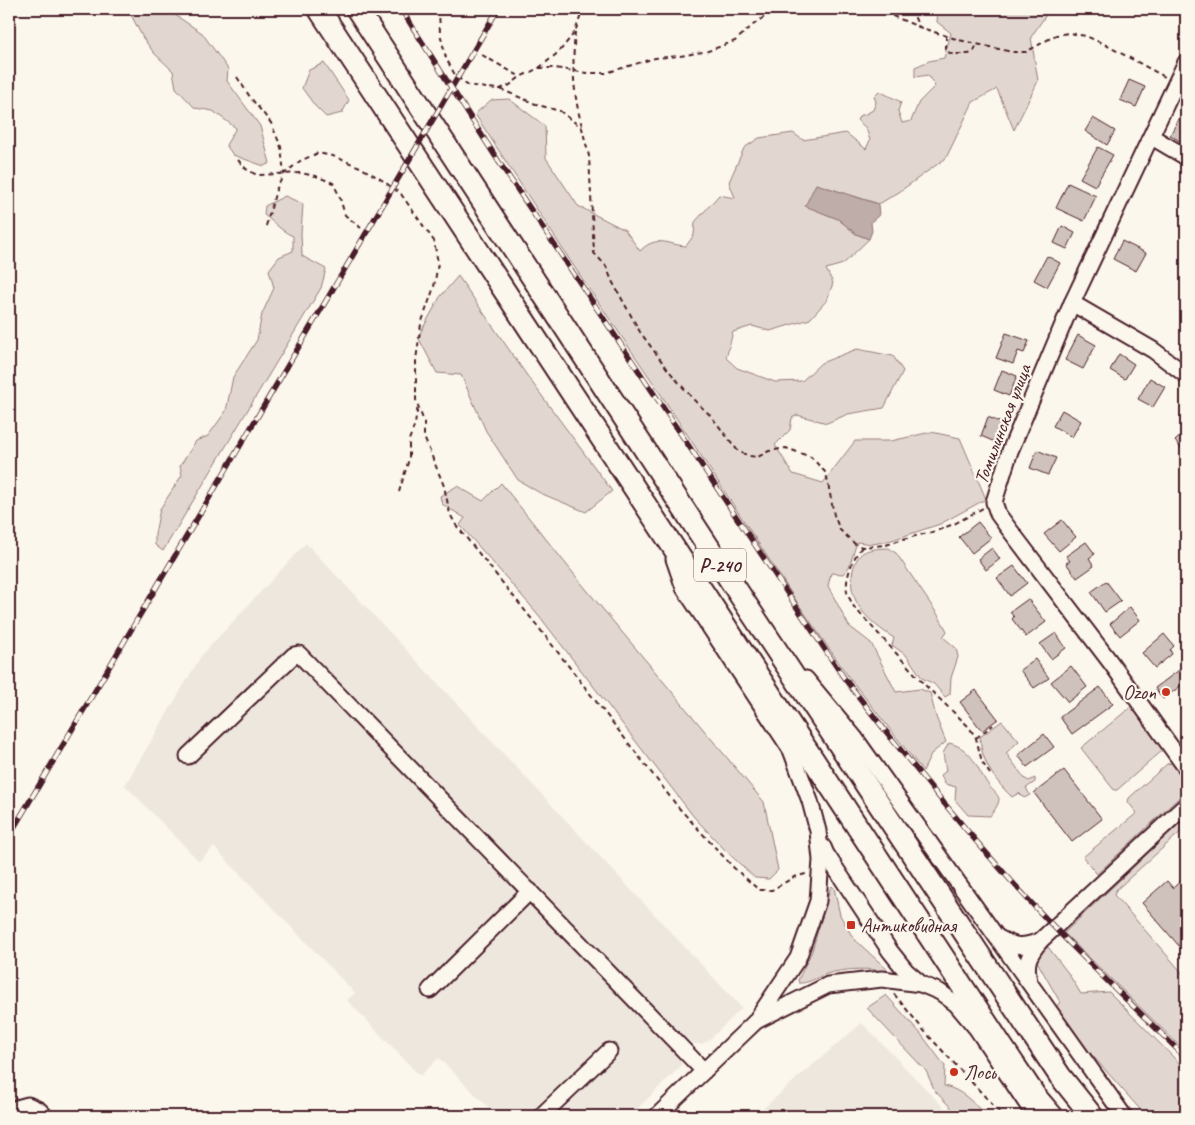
<svg xmlns="http://www.w3.org/2000/svg" width="1195" height="1125" font-family="Caveat,sans-serif">
  <rect width="100%" height="100%" fill="#fbf7ec"/>
  <filter id="ink" filterUnits="userSpaceOnUse"><feTurbulence type="fractalNoise" baseFrequency=".02" numOctaves="2"/><feDisplacementMap in="SourceGraphic" scale="10" xChannelSelector="R" yChannelSelector="G"/><feConvolveMatrix kernelMatrix="1 2 1 2 8 2 1 2 1" color-interpolation-filters="sRGB"/></filter>
  <g filter="url(#ink)">
    <g fill="#eee7de">
      <polygon points="306,543 742,1008 708,1041 702,1044 695,1044 689,1041 680,1033 668,1043 681,1058 681,1066 630,1116 497,1116 439,1058 420,1076 347,1000 355,993 214,847 199,861 125,785 201,656"/>
      <polygon points="862,1023 952,1116 755,1116 803,1073"/>
    </g>
    <g fill="#e2d7d0" stroke="#967b7e">
      <polygon points="128,9 173,9 175,15 202,33 228,69 227,81 260,126 270,163 264,166 233,155 226,145 236,128 213,111 195,108 176,88 173,71 154,53 143,38"/>
      <path d="M 938,9 L 1050,9 L 1031,37 L 1038,81 L 1014,130 L 997,89 L 973,102 L 946,158 L 899,192 L 879,204 L 816,184 L 806,206 L 838,219 L 856,234 L 869,239 L 843,264 L 826,269 L 833,283 L 827,300 L 810,319 L 770,331 L 752,326 L 733,332 L 726,358 L 737,368 L 775,382 L 802,381 L 821,363 L 857,349 L 893,356 L 903,371 L 884,408 L 848,414 L 827,423 L 797,415 L 792,418 L 790,430 L 775,445 L 793,474 L 823,483 L 855,441 L 891,441 L 931,432 L 960,438 L 986,499 L 940,524 L 892,540 L 873,544 L 857,542 L 849,567 L 843,574 L 831,573 L 828,586 L 849,626 L 871,643 L 896,692 L 920,689 L 930,693 L 936,717 L 946,742 L 932,753 L 923,771 L 848,676 L 799,605 L 654,384 L 575,268 L 475,114 L 491,100 L 509,99 L 545,126 L 546,158 L 578,206 L 625,230 L 640,251 C 657,234 668,245 686,246 L 694,235 L 695,222 L 719,195 L 735,198 L 729,182 L 744,148 L 759,138 L 793,133 L 803,140 L 846,133 L 866,149 L 870,140 L 866,128 L 857,120 L 860,115 L 864,115 L 873,110 L 876,102 L 874,96 L 879,91 L 901,102 L 898,111 L 902,123 L 911,121 L 919,102 L 935,86 L 928,75 L 915,77 L 915,67 L 929,61 L 944,58 L 951,33 L 937,22 Z"/>
      <polygon points="324,63 349,100 342,113 326,117 315,106 302,88 309,70"/>
      <path d="M 285,196 L 303,204 L 301,233 L 302,256 L 326,269 L 321,288 L 163,551 L 155,545 L 155,534 L 160,509 L 182,475 L 180,466 L 196,441 L 208,436 L 226,411 L 233,377 L 257,340 L 262,314 L 274,288 L 269,270 L 279,257 L 293,251 L 293,236 C 281,231 274,222 264,215 L 265,206 Z"/>
      <polygon points="458,276 528,377 612,491 586,512 540,493 518,480 486,431 461,375 437,373 418,337 440,297"/>
      <polygon points="501,483 586,589 764,802 778,870 769,879 755,878 726,851 694,817 537,613 460,525 465,518 442,504 440,496 457,486 483,501"/>
      <path d="M 888,548 L 896,553 L 938,615 L 947,631 L 943,637 L 956,648 L 958,657 L 951,678 L 950,694 L 945,697 L 934,684 L 922,678 L 907,656 L 892,645 L 894,638 C 870,623 845,601 853,570 C 858,549 869,549 888,548 Z"/>
      <polygon points="1135,705 1164,747 1163,750 1117,790 1114,790 1081,748 1132,706"/>
      <path d="M 1002,721 L 1019,741 L 1006,753 L 1025,779 L 1029,781 L 1035,778 L 1035,782 L 1026,788 L 1030,795 L 1024,798 L 1019,793 L 1012,797 C 1002,788 988,771 984,757 C 981,751 981,744 980,737 Z"/>
      <path d="M 949,743 C 974,749 976,769 990,787 C 993,791 998,794 999,799 C 999,805 993,812 990,816 L 968,815 L 955,800 L 956,787 L 945,784 L 941,775 L 946,771 L 943,753 Z"/>
      <polygon points="1172,763 1176,764 1186,778 1186,791 1097,874 1083,857 1137,813 1128,802 1129,798 1167,764"/>
      <polygon points="1186,817 1186,827 1116,890 1114,895 1186,977 1186,1052 1064,933"/>
      <path d="M 832,886 L 834,888 L 840,915 L 853,938 L 890,972 C 868,968 848,968 826,974 C 818,977 807,984 799,983 L 798,980 L 812,951 L 830,889 Z"/>
      <polygon points="1048,947 1068,973 1081,994 1109,992 1186,1070 1186,1116 1146,1116 1053,1011 1060,1002 1035,958"/>
      <path d="M 886,995 L 921,1034 L 945,1066 L 944,1086 C 961,1089 974,1103 986,1116 L 959,1116 L 935,1091 L 926,1071 L 867,1008 Z"/>
    </g>
    <polygon fill="#bfadaa" stroke="#907477" points="816,184 878,204 879,215 871,222 872,231 869,239 856,234 838,219 805,206"/>
    <g fill="#cfc2bc" stroke="#4a1f2b">
      <polygon points="1129,80 1145,87 1136,107 1120,100"/>
      <polygon points="1180,117 1186,121 1186,145 1170,135"/>
      <polygon points="1093,118 1115,131 1107,145 1085,131"/>
      <polygon points="1098,147 1113,155 1095,186 1080,178"/>
      <polygon points="1068,183 1096,196 1084,221 1056,208"/>
      <polygon points="1062,226 1075,233 1067,249 1054,243"/>
      <polygon points="1122,241 1146,253 1136,271 1113,259"/>
      <polygon points="1047,256 1060,263 1047,287 1034,280"/>
      <polygon points="1006,333 1029,341 1024,353 1018,351 1013,364 996,358"/>
      <polygon points="1078,335 1096,345 1083,369 1065,360"/>
      <polygon points="1119,354 1134,364 1125,379 1110,370"/>
      <polygon points="1002,370 1017,376 1009,396 994,390"/>
      <polygon points="1150,378 1165,387 1153,407 1138,399"/>
      <polygon points="1062,410 1081,421 1072,437 1053,426"/>
      <polygon points="988,417 1002,423 995,442 981,436"/>
      <polygon points="1186,431 1186,454 1175,441"/>
      <polygon points="1037,450 1056,458 1048,475 1030,468"/>
      <polygon points="1062,520 1076,537 1059,551 1044,534"/>
      <polygon points="978,522 991,538 972,553 959,537"/>
      <polygon points="1086,542 1095,554 1089,558 1094,566 1077,578 1066,563 1070,561 1066,556"/>
      <polygon points="992,548 1000,559 986,570 978,559"/>
      <polygon points="1014,566 1027,583 1010,596 997,578"/>
      <polygon points="1106,581 1121,601 1105,612 1091,592"/>
      <polygon points="1028,599 1046,622 1026,637 1012,619 1014,617 1010,612"/>
      <polygon points="1130,607 1140,620 1120,636 1110,624"/>
      <polygon points="1056,633 1066,648 1051,659 1040,644"/>
      <polygon points="1164,634 1174,646 1170,650 1172,654 1155,668 1142,653"/>
      <polygon points="1035,659 1049,678 1034,688 1020,670"/>
      <polygon points="1186,665 1186,682 1163,699 1155,688"/>
      <polygon points="1071,666 1087,687 1068,702 1051,682"/>
      <polygon points="1100,687 1113,704 1072,734 1060,717"/>
      <polygon points="976,690 998,719 982,731 960,702"/>
      <polygon points="1044,734 1054,747 1027,767 1018,755"/>
      <polygon points="1064,770 1102,819 1072,842 1034,793"/>
      <polygon points="1186,876 1186,954 1142,903 1167,881 1173,888"/>
    </g>
    <g fill="none" stroke-linecap="round" stroke-linejoin="round">
      <defs>
        <g id="minor">
          <polyline points="1186,62 1072,303 1010,451 994,502 998,514 1006,525 1111,663 1186,768"/>
          <polyline points="1152,137 1186,157"/>
          <polyline points="1072,303 1153,350 1186,375"/>
          <polyline points="806,679 855,738 1124,1116"/>
          <polyline points="188,756 294,655 299,654 704,1071"/>
          <polyline points="823,847 826,854 890,951 906,971 921,984"/>
          <path d="M 997,937 C 1015,947 1021,948 1040,941"/>
          <path d="M 1029,981 C 1025,962 1028,956 1040,941 L 1186,805"/>
          <polyline points="430,990 530,891"/>
          <polyline points="756,1021 828,985 882,979 921,984 940,992 956,1004 977,1029 1035,1116"/>
          <polyline points="9,1116 17,1108 28,1105 39,1110 45,1116"/>
          <polyline points="541,1116 609,1051"/>
          <polyline points="657,1116 755,1022 798,958 818,901 821,860 818,831 810,801 791,750 684,588 674,559"/>
        </g>
        <g id="highway">
          <polyline points="319,9 1001,1045 1035,1096 1052,1116"/>
          <polyline points="357,9 751,612 1060,1076 1092,1116"/>
        </g>
      </defs>
      <use href="#minor" stroke="#4a1f2b" stroke-width="19"/>
      <use href="#highway" stroke="#4a1f2b" stroke-width="25"/>
      <g stroke="#4a1f2b" stroke-width="2" stroke-dasharray="5 4" stroke-linecap="butt">
        <polyline points="439,9 440,33 446,58 455,75 467,85 486,88 500,89 510,85 520,77 539,68 555,68 587,73 606,73 655,58 680,56 708,51 735,41 753,25 767,15 784,12 830,13 858,10 888,14 919,27 959,40 1012,52 1026,52 1056,35 1069,33 1086,36 1104,44 1165,77"/>
        <polyline points="911,9 919,27"/>
        <path d="M 575,32 C 572,65 573,94 582,126"/>
        <polyline points="946,35 946,50 951,54 969,54 974,51 977,44"/>
        <polyline points="482,55 519,76"/>
        <polyline points="539,68 559,52 575,32 583,9"/>
        <polyline points="237,77 250,97 271,123 281,147 284,174"/>
        <polyline points="500,89 538,105 560,111 582,128 589,156 594,253 606,266 612,281 640,332 669,371 694,400 711,416 738,451 749,456 758,457 769,451 786,448 811,457 826,473 834,515 840,530 855,544 862,547 886,545 903,539 936,531 956,523 983,508"/>
        <polyline points="238,160 246,169 257,175 300,173 316,176 333,183 339,195 345,215 361,228"/>
        <polyline points="266,226 276,190 284,174 300,161 318,153 333,156 360,167 382,180 401,194 434,241 438,263 434,287 421,324 416,360 416,400 424,422 424,437 444,486 450,514 456,525 539,628 678,807 734,868 759,890 772,890 794,877 806,874"/>
        <polyline points="399,492 409,459 409,440 415,424 418,406"/>
        <path d="M 862,547 C 853,557 845,578 847,592 C 848,597 852,602 854,607 L 926,686 L 969,727 L 976,738 L 982,762 L 990,774"/>
        <polyline points="976,738 993,725"/>
        <polyline points="894,994 926,1033 1003,1116"/>
      </g>
      <use href="#minor" stroke="#fbf7ec" stroke-width="15"/>
      <use href="#highway" stroke="#fbf7ec" stroke-width="21"/>
      <defs>
        <g id="rail">
          <path d="M 401,9 L 499,162 L 844,678 C 911,764 979,849 1054,927 C 1097,972 1143,1015 1186,1058"/>
          <polyline points="9,836 365,235 498,9"/>
        </g>
      </defs>
      <use href="#rail" stroke="#4a1f2b" stroke-width="5.5"/>
      <use href="#rail" stroke="#fbf7ec" stroke-width="4" stroke-dasharray="11" stroke-linecap="butt"/>
    </g>
  </g>
  <g fill="#c8321e" stroke="#fbf7ec" stroke-width="2">
    <circle cx="1166" cy="692" r="5"/>
    <rect x="846" y="920" width="10" height="10" rx="2.5"/>
    <circle cx="954" cy="1072" r="5"/>
  </g>
  <g text-anchor="middle" stroke-width="4.5" stroke-linejoin="round" paint-order="stroke">
    <rect fill="#fbf7ec" stroke="#7f6065" stroke-width="1" x="694" y="548.5" width="52" height="33" rx="4"/>
    <g font-size="19" font-weight="bold" fill="#4a1f2b">
      <text x="720" y="572">Р-240</text>
    </g>
    <g font-size="20" fill="#4a1f2b" stroke="#fbf7ec">
      <text transform="translate(1002 424) rotate(-69)" y="7">Томилинская улица</text>
    </g>
    <g font-size="20" fill="#4a1f2b" stroke="#fbf7ec" text-anchor="start">
      <text x="1156" y="699" text-anchor="end">Ozon</text>
      <text x="861" y="932">Антиковидная</text>
      <text x="964" y="1079">Лось</text>
    </g>
  </g>
  <rect width="1195" height="1125" fill="none" stroke="#fbf7ec" stroke-width="30"/>
  <rect x="15" y="15" width="1165" height="1095" fill="none" stroke="#4a1f2b" stroke-width="2" filter="url(#ink)"/>
</svg>
